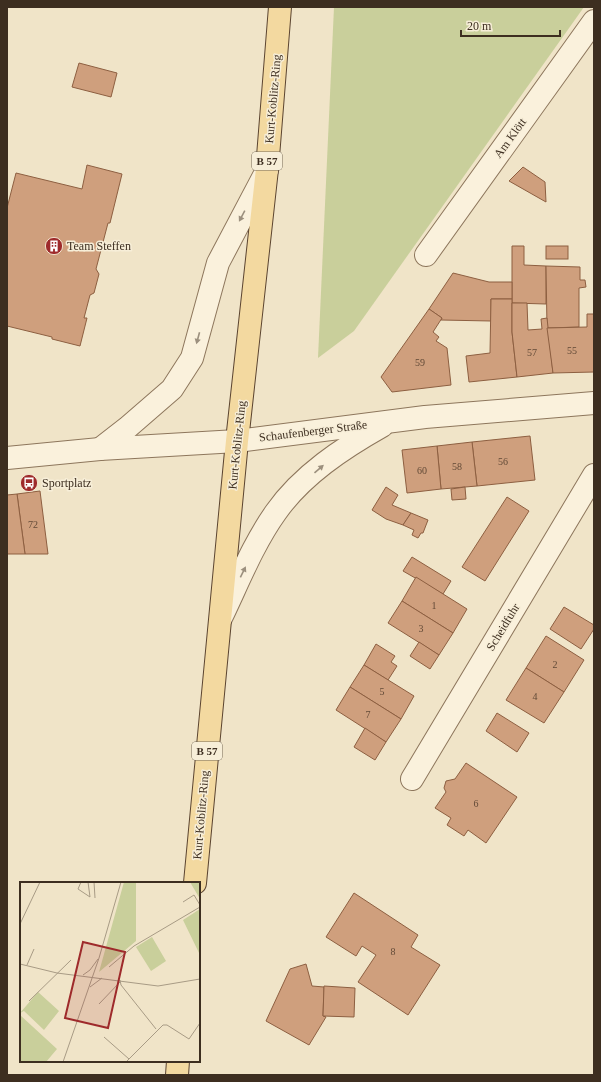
<svg xmlns="http://www.w3.org/2000/svg" width="601" height="1082" font-family="'Times New Roman',serif">
  <rect width="100%" height="100%" fill="#f0e4c8"/>
  <polygon fill="#c9cf9b" points="334,7 584,7 354,331 318,358"/>
  <g fill="#cf9f7d" stroke="#8d5f41">
    <polygon points="79,63 117,73 111,97 72,87"/>
    <polygon points="87,165 122,174 110,223 108,223 96,269 99,274 94,293 90,295 84,318 87,318 80,346 52,339 52,337 7,326 7,208 16,173 82,189"/>
    <polygon points="523,167 545,182 546,202 509,181"/>
    <polygon points="512,246 524,246 524,265 546,266 546,304 512,303"/>
    <rect x="546" y="246" width="22" height="13"/>
    <polygon points="546,266 580,267 580,280 585,280 586,287 579,288 579,327 547,328"/>
    <polygon points="453,273 489,282 512,282 512,299 491,299 491,321 441,320 442,318 429,309"/>
    <polygon points="491,299 512,299 512,332 517,377 469,382 466,356 490,353"/>
    <polygon points="512,303 527,303 528,330 542,329 541,319 547,318 553,373 517,377 512,332"/>
    <polygon points="429,309 442,318 433,332 439,337 436,341 447,348 451,385 392,392 381,377"/>
    <polygon points="587,314 594,314 594,372 553,373 547,328 587,327"/>
    <polygon points="530,436 535,480 477,486 472,442"/>
    <polygon points="472,442 477,486 441,489 437,446"/>
    <polygon points="437,446 441,489 407,493 402,450"/>
    <polygon points="386,487 398,495 392,505 411,513 403,525 386,519 372,510"/>
    <polygon points="465,487 466,499 452,500 451,489"/>
    <polygon points="40,491 48,554 25,554 17,494"/>
    <polygon points="17,494 25,554 7,554 7,495"/>
    <polygon points="507,497 529,511 485,581 462,567"/>
    <polygon points="411,513 428,520 423,533 421,533 418,538 412,535 414,530 403,525"/>
    <polygon points="412,557 451,581 443,594 403,571"/>
    <polygon points="416,577 467,609 453,633 402,601"/>
    <polygon points="402,601 453,633 439,655 388,623"/>
    <polygon points="564,607 594,625 594,629 581,649 550,629"/>
    <polygon points="546,636 584,660 564,692 526,668"/>
    <polygon points="419,642 439,655 430,669 410,656"/>
    <polygon points="376,644 395,656 391,662 397,666 388,680 364,665"/>
    <polygon points="364,665 414,696 401,719 350,687"/>
    <polygon points="526,668 564,692 544,723 506,700"/>
    <polygon points="350,687 401,719 386,742 336,710"/>
    <polygon points="497,713 529,733 517,752 486,731"/>
    <polygon points="365,728 386,742 375,760 354,747"/>
    <polygon points="466,763 517,797 486,843 468,830 464,836 447,825 451,818 435,808 446,792 444,788 446,781 455,779"/>
    <polygon points="354,893 418,935 411,947 440,965 408,1015 358,982 376,955 362,946 356,956 326,937"/>
    <polygon points="306,964 312,986 324,987 323,1016 326,1017 309,1045 266,1021 290,969"/>
    <polygon points="324,986 355,988 354,1017 323,1016"/>
  </g>
  <g fill="none" stroke-linecap="round" stroke-linejoin="round">
    <defs>
      <g id="minor">
        <polyline points="426,255 594,21"/>
        <polyline points="100,449 127,428 172,389 192,358 218,263 267,170"/>
        <polyline points="7,458 100,449 237,441"/>
        <polyline points="412,779 594,475"/>
      </g>
      <g id="tertiary">
        <polyline points="237,441 425,417 594,403"/>
        <path d="M 221,618 C 238,583 253,544 276,512 C 302,475 343,448 382,426"/>
      </g>
      <g id="primary">
        <polyline points="195,883 237,441 267,169 280,7"/>
        <polyline points="177,1075 178,1061"/>
      </g>
    </defs>
    <use href="#minor" stroke="#8d765c" stroke-width="24"/>
    <use href="#tertiary" stroke="#8d765c" stroke-width="24"/>
    <use href="#primary" stroke="#5b4430" stroke-width="24"/>
    <use href="#minor" stroke="#faf1dc" stroke-width="22"/>
    <use href="#tertiary" stroke="#faf1dc" stroke-width="22"/>
    <use href="#primary" stroke="#f3d9a0" stroke-width="22"/>
  </g>
  <defs><path id="oneway-solid" d="M-6-.8H1V-3.2L6.5 0L1 3.2V.8H-6Z"/></defs>
  <g fill="#9c907e">
    <use href="#oneway-solid" transform="translate(242 216) rotate(118)"/>
    <use href="#oneway-solid" transform="translate(198 338) rotate(105)"/>
    <use href="#oneway-solid" transform="translate(319 469) rotate(-41)"/>
    <use href="#oneway-solid" transform="translate(243 572) rotate(-64)"/>
  </g>
  <defs>
    <symbol id="building-disc" viewBox="-11 -11 22 22"><circle r="9.5" fill="#9e2a2b" stroke="#f7eed8"/><path d="M-4-6H4V6H1V3H-1V6H-4ZM-2.5-4.3h1.7v1.8h-1.7ZM.8-4.3h1.7v1.8H.8ZM-2.5-1h1.7V.8h-1.7ZM.8-1h1.7V.8H.8Z" fill="#fff"/></symbol>
    <symbol id="bus-disc" viewBox="-11 -11 22 22"><circle r="9.5" fill="#9e2a2b" stroke="#f7eed8"/><path d="M-5-6H5V4H4V6H2V4H-2V6H-4V4H-5ZM-3.5-4V0h7V-4ZM-3.5 1.2v1.5H-2V1.2ZM2 1.2v1.5H3.5V1.2Z" fill="#fff"/></symbol>
  </defs>
  <g fill-rule="evenodd">
    <use href="#building-disc" x="44" y="236" width="20" height="20"/>
    <use href="#bus-disc" x="19" y="473" width="20" height="20"/>
  </g>
  <g text-anchor="middle" stroke-width="3" stroke-linejoin="round" paint-order="stroke">
    <g font-size="10" fill="#624a37">
      <text x="572" y="354">55</text>
      <text x="532" y="356">57</text>
      <text x="420" y="366">59</text>
      <text x="503" y="465">56</text>
      <text x="457" y="470">58</text>
      <text x="422" y="474">60</text>
      <text x="33" y="528">72</text>
      <text x="434" y="609">1</text>
      <text x="421" y="632">3</text>
      <text x="555" y="668">2</text>
      <text x="382" y="695">5</text>
      <text x="535" y="700">4</text>
      <text x="368" y="718">7</text>
      <text x="476" y="807">6</text>
      <text x="393" y="955">8</text>
    </g>
    <g fill="#f7eed8" stroke="#756857" stroke-width="1">
      <rect x="252" y="152" width="30" height="18" rx="3"/>
      <rect x="192" y="742" width="30" height="18" rx="3"/>
    </g>
    <g font-size="11" font-weight="bold" fill="#3d2e20">
      <text x="267" y="165">B 57</text>
      <text x="207" y="755">B 57</text>
    </g>
    <g font-size="12" fill="#3d2e20" stroke="#f7eed8">
      <text transform="translate(273 99) rotate(-85)" y="4">Kurt-Koblitz-Ring</text>
      <text transform="translate(510 138) rotate(-54)" y="4">Am Klött</text>
      <text transform="translate(313 431) rotate(-7)" y="4">Schaufenberger Straße</text>
      <text transform="translate(237 445) rotate(-84)" y="4">Kurt-Koblitz-Ring</text>
      <text transform="translate(503 627) rotate(-59)" y="4">Scheidfuhr</text>
      <text transform="translate(201 815) rotate(-85)" y="4">Kurt-Koblitz-Ring</text>
    </g>
    <g font-size="12" fill="#3d2e20" stroke="#f7eed8" text-anchor="start">
      <text x="67" y="250">Team Steffen</text>
      <text x="42" y="487">Sportplatz</text>
    </g>
  </g>
  <g transform="translate(20 882)">
    <rect width="180" height="180" fill="#f0e4c8"/>
    <path d="M 104,0 L 116,0 L 116,59 L 79,90 ZM 170,0 L 180,0 L 180,17 ZM 180,27 L 180,73 L 163,38 ZM 132,55 L 146,79 L 131,89 L 116,65 ZM 18,110 L 39,129 L 24,148 L 4,129 L 0,131 ZM 0,133 L 37,167 L 26,180 L 0,180 Z" fill="#c9cf9b"/>
    <path fill="none" stroke="#a89b85" stroke-width="1" d="M 61,0 L 58,7 L 70,15 L 68,0M 74,0 L 75,16M 163,20 L 174,13 L 180,23M 0,42 L 20,0M 0,82 L 37,91 L 138,104 L 180,97M 7,83 L 14,67M 89,85 L 114,64 L 180,25M 63,93 L 70,88 L 78,77M 100,98 L 101,103 L 136,147M 70,105 L 82,96M 9,119 L 51,78M 79,122 L 100,100M 84,155 L 109,177M 43,180 L 79,76 L 101,0M 106,180 L 143,143 L 147,143 L 169,157 L 180,141"/>
    <path fill="#9e2a2b" fill-opacity="0.15" stroke="#9e2a2b" stroke-width="2" d="M 63,60 L 105,70 L 88,146 L 45,136 Z"/>
    <rect width="180" height="180" fill="none" stroke="#3d2e20" stroke-width="2"/>
  </g>
  <rect width="601" height="1082" fill="none" stroke="#3d2e20" stroke-width="16"/>
  <path d="M461 30v6h99v-6" fill="none" stroke="#3d2e20" stroke-width="2"/>
  <text x="467" y="30" font-size="12" fill="#3d2e20" stroke="#f7eed8" stroke-width="3" paint-order="stroke">20 m</text>
</svg>
